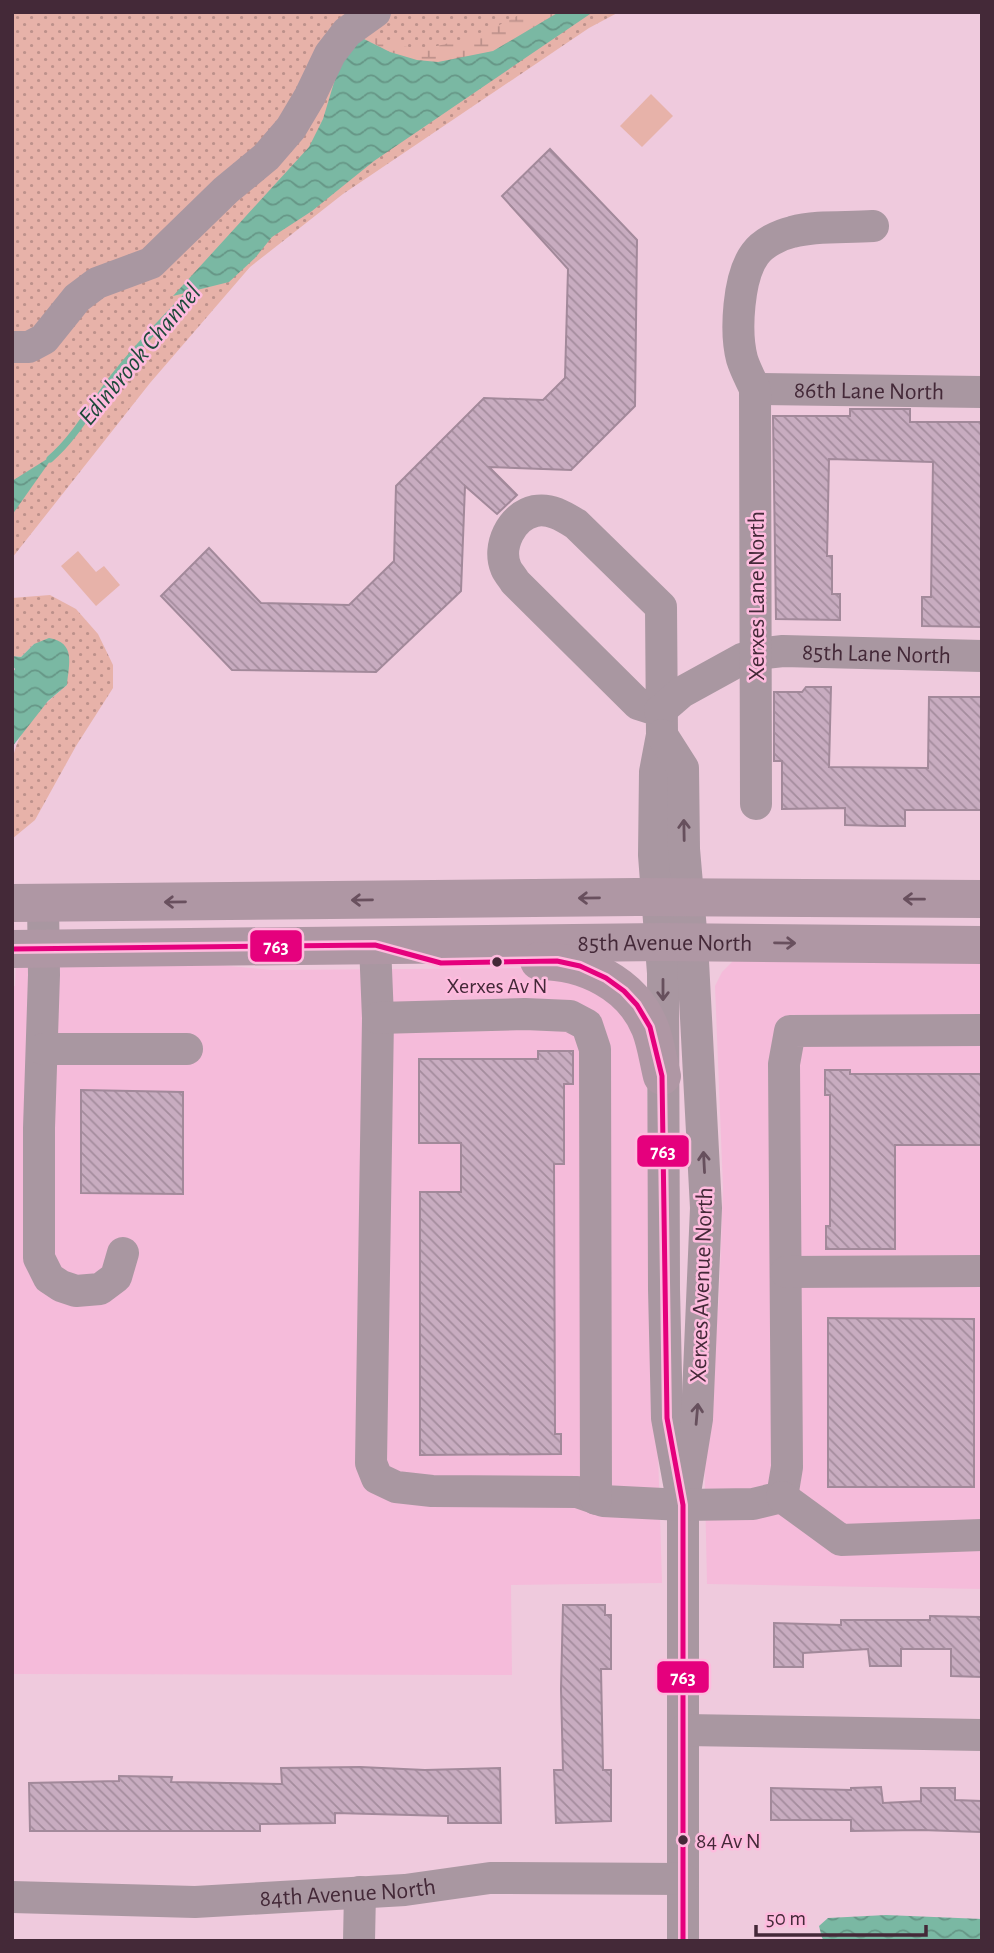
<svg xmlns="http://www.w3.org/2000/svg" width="994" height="1953" font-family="'Alegreya Sans',sans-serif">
  <defs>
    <pattern id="grass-dots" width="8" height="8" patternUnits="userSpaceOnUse" patternTransform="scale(1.75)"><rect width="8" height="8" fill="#e7b2a9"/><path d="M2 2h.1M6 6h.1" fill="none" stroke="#bd918b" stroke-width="1.8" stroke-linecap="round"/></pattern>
    <pattern id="wetland-marsh" width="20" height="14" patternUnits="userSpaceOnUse" patternTransform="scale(1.75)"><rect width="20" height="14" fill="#e7b2a9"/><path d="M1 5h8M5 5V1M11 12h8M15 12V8" fill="none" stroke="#bd918b"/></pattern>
    <pattern id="water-waves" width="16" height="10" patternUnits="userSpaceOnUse" patternTransform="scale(1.75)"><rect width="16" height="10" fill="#7ab8a3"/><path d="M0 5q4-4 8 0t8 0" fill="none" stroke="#669686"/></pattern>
    <pattern id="building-back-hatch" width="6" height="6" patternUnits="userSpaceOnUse" patternTransform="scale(1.75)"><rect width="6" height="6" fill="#c8acc0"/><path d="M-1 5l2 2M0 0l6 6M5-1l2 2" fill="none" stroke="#a48c9d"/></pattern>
  </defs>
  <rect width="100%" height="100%" fill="#efcadd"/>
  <g fill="#f5bbda">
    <polygon points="982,958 982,1589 707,1584 704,1442 719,1299 723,1188 715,986 722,972 734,960"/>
    <polygon points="166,960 272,970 560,968 621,1006 646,1058 662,1583 511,1585 512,1675 12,1674 12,986 15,986 16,961"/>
  </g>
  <g fill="url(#grass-dots)">
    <polygon points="12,12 619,12 589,28 343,194 250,267 150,383 12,558"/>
    <path d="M 50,595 L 76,609 L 98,634 L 113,665 L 113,688 L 76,746 L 35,820 L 12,839 C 12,807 5,766 20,737 C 30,717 50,699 67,685 L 34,644 L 21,657 L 12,656 L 12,598 Z"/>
  </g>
  <path fill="url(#wetland-marsh)" d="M 524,12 L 593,12 C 552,28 476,64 434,62 C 420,61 406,58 392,53 C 381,49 370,38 358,40 L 365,31 C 381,38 399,47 416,48 C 448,48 497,28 524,12 Z"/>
  <g fill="#e7b2a9">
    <polygon points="651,94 673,116 642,147 620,126"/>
    <polygon points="78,551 96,572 104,566 120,585 96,606 61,566"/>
  </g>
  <g fill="url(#water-waves)">
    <polygon points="559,12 593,12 374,161 312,211 272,237 255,258 229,282 173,296 309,147 323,119 342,56 358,40 364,39 390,52 417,60 438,62 493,51"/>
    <polygon points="55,454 12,515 12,481"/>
    <path d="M 49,638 C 76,643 69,663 67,685 L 48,701 L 12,747 L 12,674 L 15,669 L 12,665 L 12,656 L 21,657 L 34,644 Z"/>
    <polygon points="886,1915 982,1919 982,1941 825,1941 822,1938 819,1926 828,1918"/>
  </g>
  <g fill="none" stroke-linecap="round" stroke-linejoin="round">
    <path stroke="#7ab8a3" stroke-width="7" d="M 50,459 C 76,437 92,405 113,378 C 138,346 167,316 196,287"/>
  </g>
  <g fill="url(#building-back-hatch)" stroke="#a2899a" stroke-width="2">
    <polygon points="550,149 637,240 635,406 571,470 489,467 517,495 497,514 465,486 461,591 376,672 232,670 161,596 209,548 261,603 349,605 394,561 396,486 484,398 543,400 565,378 568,269 502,196"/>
    <polygon points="850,409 910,409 910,422 982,422 982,627 922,626 922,597 931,597 933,462 829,459 827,556 832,556 832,594 840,594 840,620 776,619 773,416 850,416"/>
    <polygon points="806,687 831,687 829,767 928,768 929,697 982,697 982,810 905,810 905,826 881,826 845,825 845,808 782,809 782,761 774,761 774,692 802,692"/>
    <polygon points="538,1051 573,1051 573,1084 564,1084 564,1164 554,1164 555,1434 561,1434 561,1454 420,1455 420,1192 461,1192 461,1143 419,1143 419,1059 538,1059"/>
    <polygon points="825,1070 850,1070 850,1074 982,1074 982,1145 895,1145 895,1249 826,1249 826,1226 830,1226 830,1095 825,1095"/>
    <polygon points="81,1090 183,1092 183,1194 81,1193"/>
    <polygon points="828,1318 974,1319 974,1487 828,1487"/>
    <polygon points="563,1605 605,1605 605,1615 611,1615 611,1669 601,1669 603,1770 611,1770 611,1821 556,1823 554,1770 563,1770 561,1689"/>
    <polygon points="930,1616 981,1617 982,1677 951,1676 951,1649 901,1649 901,1666 870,1666 868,1649 803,1653 803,1667 774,1667 774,1623 841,1625 841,1620 930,1620"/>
    <polygon points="360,1767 425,1770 500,1768 501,1823 448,1823 448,1816 335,1813 335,1823 260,1824 260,1831 30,1831 29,1783 119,1781 119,1776 172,1777 171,1782 282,1784 281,1768"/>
    <polygon points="881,1787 883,1803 921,1801 921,1788 955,1788 955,1800 981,1801 981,1832 921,1830 851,1831 851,1820 771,1820 771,1788 851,1790 851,1788"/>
  </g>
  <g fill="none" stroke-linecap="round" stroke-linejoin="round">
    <g stroke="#a997a1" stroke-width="32">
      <polyline points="12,347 29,347 44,339 77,298 97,283 151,263 226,190 266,157 291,128 310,96 330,54 347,32 375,12"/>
      <path id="s1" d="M 755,389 L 982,392"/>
      <path d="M 660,711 L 638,704 L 515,582 C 513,578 508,573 506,568 C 497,547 511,516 535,511 C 550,508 563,516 576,524 L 661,607 L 662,735 L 655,772 L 654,855 L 663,973 L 664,1289 L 667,1418 L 683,1505"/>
      <path id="s2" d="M 660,711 L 682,692 L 742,659 L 757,654 L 783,651 L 982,656"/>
      <polyline points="662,735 683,768 684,849 692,942 706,1208 697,1419 683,1505 683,1941"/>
      <path d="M 756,804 L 755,389 C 751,380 745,369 742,359 C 735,332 738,277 755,254 C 763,243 779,235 792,232 C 818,225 846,228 873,226"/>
      <polyline points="43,903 44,975 39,1128 39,1258 49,1278 61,1286 76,1291 100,1289 116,1277 123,1253"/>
      <polyline points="375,945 378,1018 371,1463 377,1478 396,1487 432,1491 577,1492 603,1501 683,1505 753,1504 782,1497 787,1467 784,1064 790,1031 982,1030"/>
      <polyline points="378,1018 525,1014 570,1016 587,1025 595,1049 596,1499"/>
      <polyline points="43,1049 187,1049"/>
      <polyline points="786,1272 982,1271"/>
      <polyline points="782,1497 841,1540 982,1535"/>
      <polyline points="685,1730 982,1735"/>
      <path id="s3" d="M 12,1897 L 195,1902 L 405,1890 L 490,1878 L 683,1879"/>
      <polyline points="359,1941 360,1892"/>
    </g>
    <g stroke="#af97a4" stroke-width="38">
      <polyline points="12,903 637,897 982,899"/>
      <path id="s4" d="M 12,949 L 662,942 L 982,945"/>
      <path d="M 539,961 C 584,961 632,983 650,1028 C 656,1043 658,1060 662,1076"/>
    </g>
    <defs>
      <polyline id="bus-1" points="12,949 375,945 441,963 557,961 580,966 606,978 624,991 637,1005 650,1027 662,1076 667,1418 683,1505 683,1941"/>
    </defs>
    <use href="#bus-1" stroke="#febbde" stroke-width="10"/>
    <use href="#bus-1" stroke="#e5007d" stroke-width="5"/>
  </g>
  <defs><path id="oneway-shaft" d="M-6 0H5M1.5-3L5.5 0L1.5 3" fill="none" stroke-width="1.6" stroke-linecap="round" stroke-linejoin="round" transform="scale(1.75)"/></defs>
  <g stroke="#67505d">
    <use href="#oneway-shaft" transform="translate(684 830) rotate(-91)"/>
    <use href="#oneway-shaft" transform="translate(663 990) rotate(90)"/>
    <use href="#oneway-shaft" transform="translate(704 1162) rotate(-93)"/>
    <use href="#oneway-shaft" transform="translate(697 1414) rotate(-85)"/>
  </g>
  <g stroke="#69505e">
    <use href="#oneway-shaft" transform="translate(589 898) rotate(179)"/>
    <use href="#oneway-shaft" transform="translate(914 899) rotate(-179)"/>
    <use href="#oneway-shaft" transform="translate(362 900) rotate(179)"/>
    <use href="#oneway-shaft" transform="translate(175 902) rotate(179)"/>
    <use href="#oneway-shaft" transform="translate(785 943) rotate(1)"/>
  </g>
  <g fill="#442938" stroke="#febbde" stroke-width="2.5">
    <circle cx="497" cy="962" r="6"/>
    <circle cx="683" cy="1840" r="6"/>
  </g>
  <g text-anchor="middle" stroke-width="5" stroke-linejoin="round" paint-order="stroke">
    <g font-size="22" fill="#442938" stroke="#febbde">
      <text x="497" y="993">Xerxes Av N</text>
      <text x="696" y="1848" text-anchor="start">84 Av N</text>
    </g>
    <g font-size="24" fill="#442938" stroke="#febbde">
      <text dy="8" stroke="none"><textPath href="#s1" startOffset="114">86th Lane North</textPath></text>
      <text transform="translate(756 596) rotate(-90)" y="8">Xerxes Lane North</text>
      <text dy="8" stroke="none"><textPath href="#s2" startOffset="233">85th Lane North</textPath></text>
      <text dy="8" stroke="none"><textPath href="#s4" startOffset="653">85th Avenue North</textPath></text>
      <text transform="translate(701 1285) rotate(-88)" y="8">Xerxes Avenue North</text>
      <text dy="8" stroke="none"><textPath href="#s3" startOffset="336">84th Avenue North</textPath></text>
    </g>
    <g font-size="26" font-style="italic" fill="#1e4a3a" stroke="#febbde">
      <text transform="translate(139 354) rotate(-50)" y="9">Edinbrook Channel</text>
    </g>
  </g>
  <g stroke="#febbde" stroke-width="2.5">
    <rect x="249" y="929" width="54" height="34" rx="7" fill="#e5007d"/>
    <rect x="636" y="1134" width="54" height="34" rx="7" fill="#e5007d"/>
    <rect x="656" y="1660" width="54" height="34" rx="7" fill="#e5007d"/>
  </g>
  <g font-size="19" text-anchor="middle" font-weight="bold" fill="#fff">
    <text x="276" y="953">763</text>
    <text x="663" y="1158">763</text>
    <text x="683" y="1684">763</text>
  </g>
  <rect width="994" height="1953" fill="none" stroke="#442938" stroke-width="28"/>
  <path d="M756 1925v10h170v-10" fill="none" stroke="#442938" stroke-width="3.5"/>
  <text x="766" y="1925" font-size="21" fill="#442938" stroke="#febbde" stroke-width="5" paint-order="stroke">50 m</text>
</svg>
